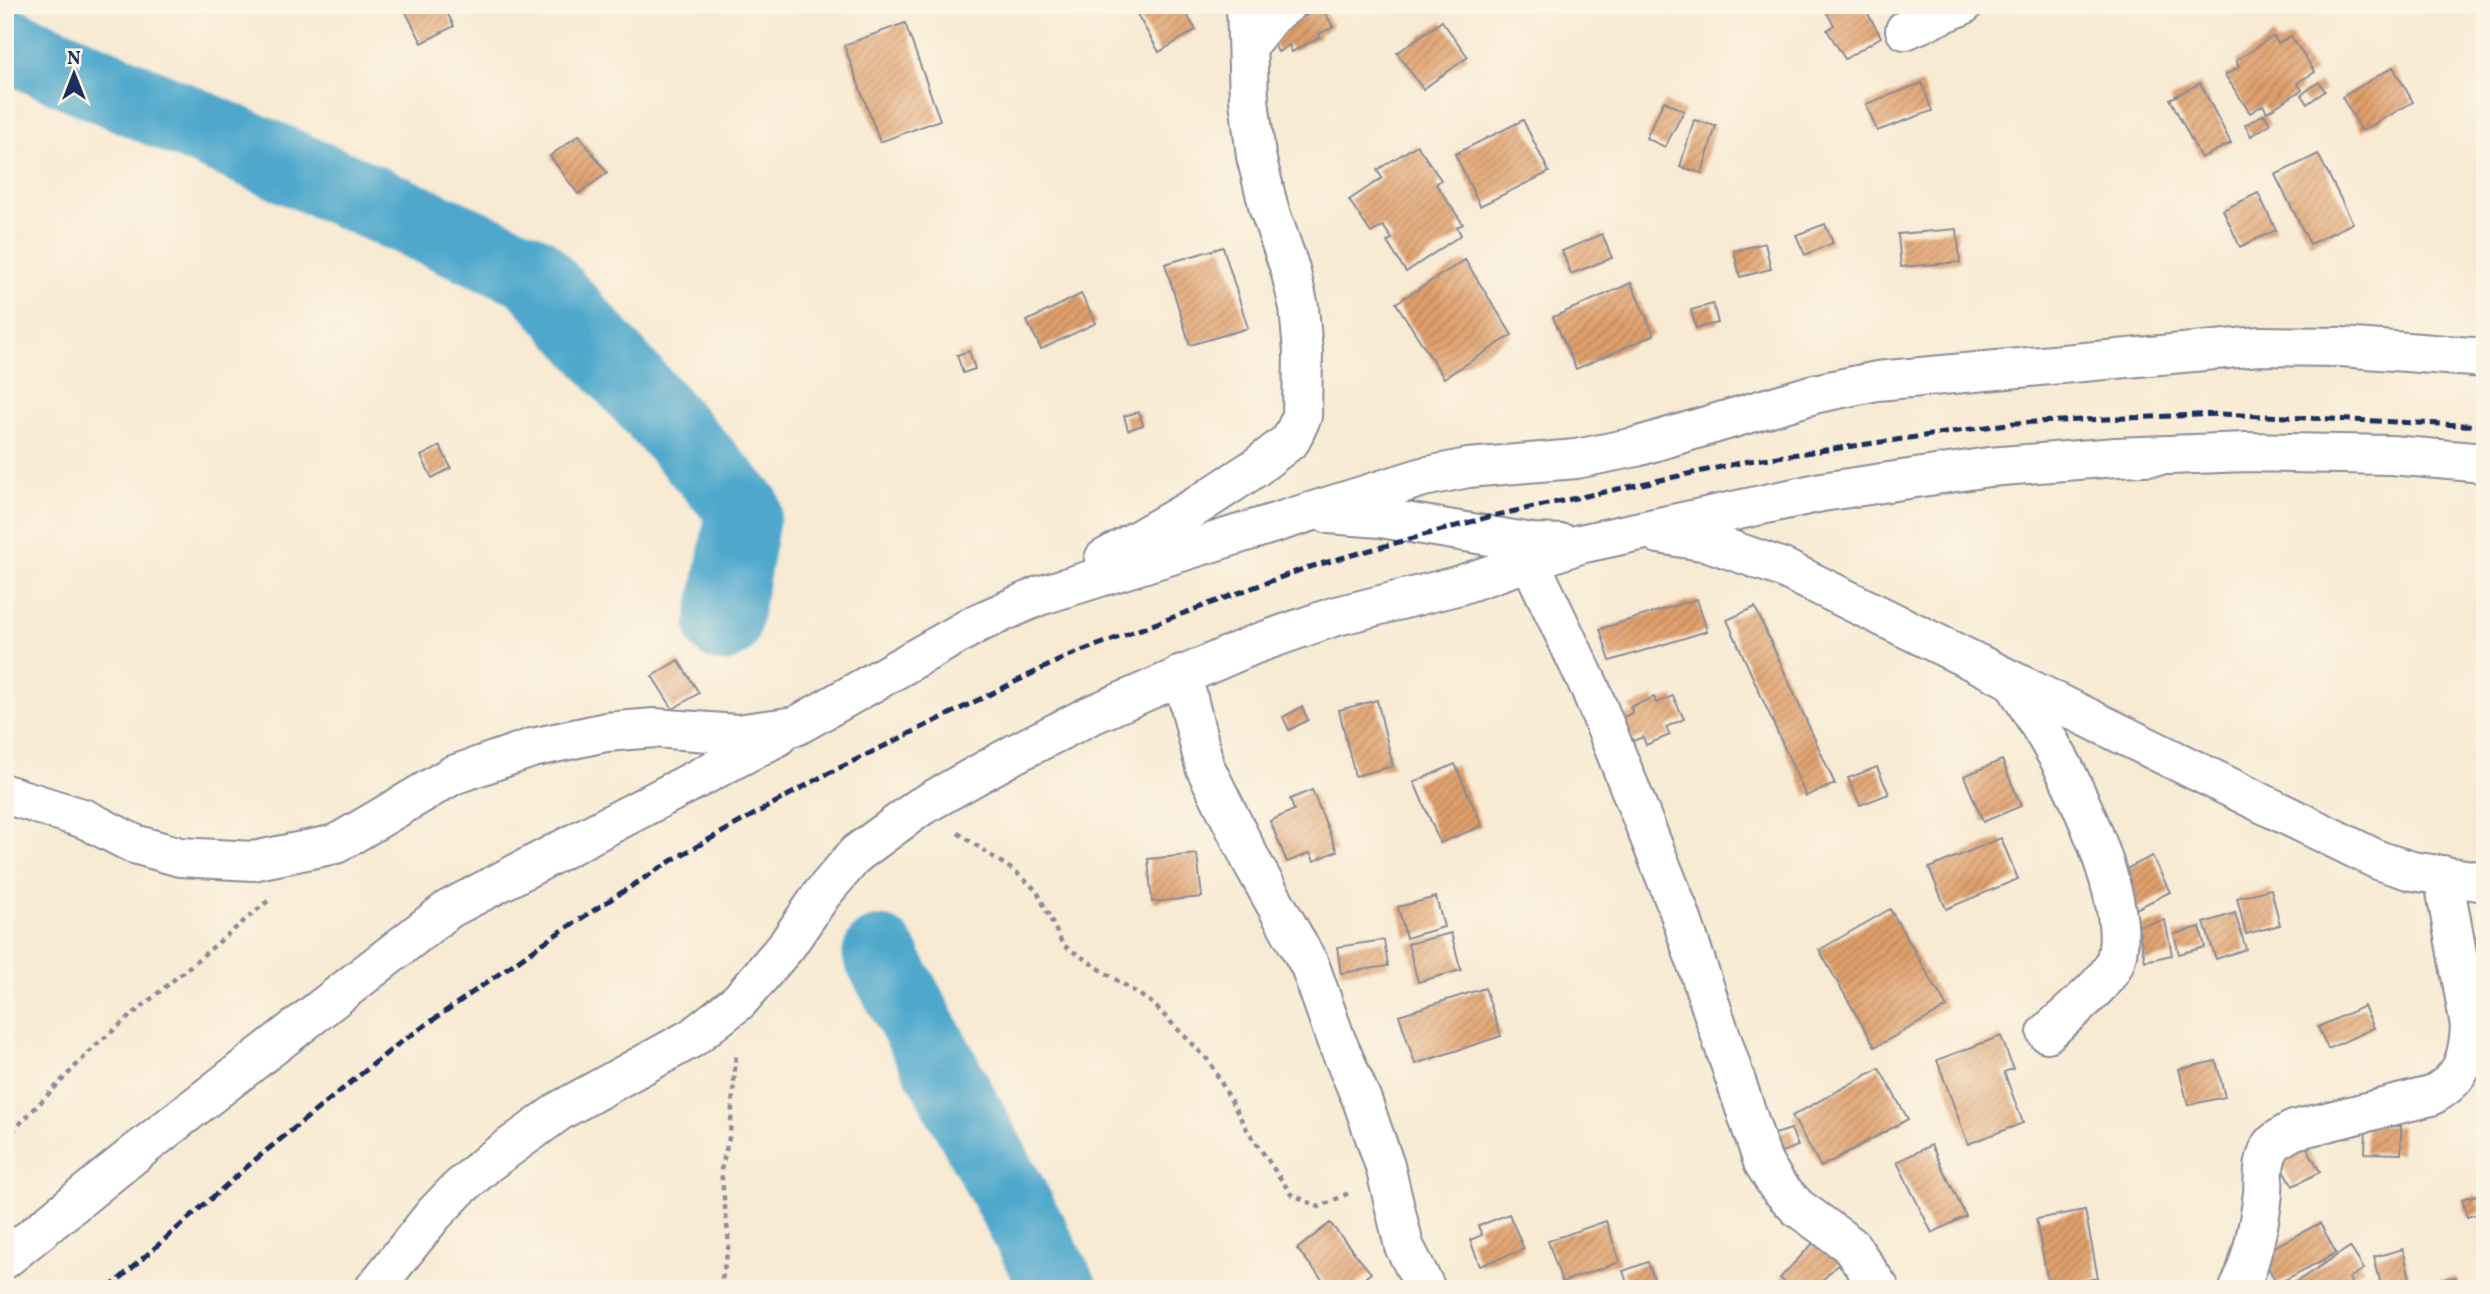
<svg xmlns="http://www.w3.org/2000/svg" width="2490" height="1294" font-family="Vollkorn,serif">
  <defs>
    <pattern id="building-hatch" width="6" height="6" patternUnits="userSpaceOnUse" patternTransform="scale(1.75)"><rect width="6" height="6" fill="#e09f6a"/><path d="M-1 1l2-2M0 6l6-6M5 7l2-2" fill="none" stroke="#b5825a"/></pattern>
  </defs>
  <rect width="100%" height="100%" fill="#fcf5e5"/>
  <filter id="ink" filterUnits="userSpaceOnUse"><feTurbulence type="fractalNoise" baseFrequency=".0143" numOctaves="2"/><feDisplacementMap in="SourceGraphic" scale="14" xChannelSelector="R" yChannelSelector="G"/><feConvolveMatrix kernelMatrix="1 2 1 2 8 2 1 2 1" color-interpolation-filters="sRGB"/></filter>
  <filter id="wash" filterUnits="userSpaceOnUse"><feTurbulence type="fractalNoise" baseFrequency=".00686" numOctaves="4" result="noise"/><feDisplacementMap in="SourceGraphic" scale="28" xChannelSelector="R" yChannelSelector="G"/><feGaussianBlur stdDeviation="1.57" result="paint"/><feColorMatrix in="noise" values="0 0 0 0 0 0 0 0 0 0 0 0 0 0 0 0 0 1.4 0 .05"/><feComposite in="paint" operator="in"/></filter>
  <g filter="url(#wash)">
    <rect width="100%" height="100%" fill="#f8ead3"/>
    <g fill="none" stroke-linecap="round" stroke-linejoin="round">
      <g stroke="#4fa8cc" stroke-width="75">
        <polyline points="5,43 532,272 744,509 723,625"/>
        <polyline points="880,954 1060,1289"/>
      </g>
    </g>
    <g id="blocks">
      <g fill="url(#building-hatch)">
        <polygon points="402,5 443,5 454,26 422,43"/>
        <polygon points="1141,5 1181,5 1196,30 1159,52 1134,9"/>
        <polygon points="1822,5 1863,5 1881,37 1845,59 1827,30 1834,25"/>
        <polygon points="1322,7 1333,27 1319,34 1320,37 1292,52 1289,45 1278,52 1269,35"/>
        <polygon points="1442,21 1468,57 1423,89 1397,53"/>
        <polygon points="905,23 940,120 880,142 844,45"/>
        <polygon points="2273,36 2278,43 2291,36 2315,72 2297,83 2302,90 2267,112 2263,105 2250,113 2225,75 2239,67 2236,61"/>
        <polygon points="2393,67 2413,102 2362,131 2342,97"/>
        <polygon points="2319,82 2325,91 2307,104 2301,95"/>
        <polygon points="1922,83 1932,111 1877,131 1866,104"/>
        <polygon points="2200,83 2231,143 2201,158 2170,99"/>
        <polygon points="1664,101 1684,111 1665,147 1646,138"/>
        <polygon points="2264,114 2270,124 2251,136 2245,125"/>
        <polygon points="1523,120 1549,172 1480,206 1455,154"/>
        <polygon points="1694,120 1716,126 1702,173 1680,167"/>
        <polygon points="579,135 607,173 578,194 550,156"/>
        <polygon points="1417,145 1441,180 1436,184 1463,224 1457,227 1461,235 1406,272 1387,242 1392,239 1383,226 1371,233 1349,200 1382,178 1377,170"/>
        <polygon points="2318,154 2353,223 2310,244 2275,175"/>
        <polygon points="2258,193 2276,230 2240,247 2223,210"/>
        <polygon points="1825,224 1833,243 1805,255 1796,235"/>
        <polygon points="1957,229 1960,262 1901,267 1898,234"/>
        <polygon points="1602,234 1612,258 1571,274 1562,251"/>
        <polygon points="1765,243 1771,269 1740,277 1734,251"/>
        <polygon points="1223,247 1248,328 1190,345 1165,264"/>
        <polygon points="1465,260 1512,335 1444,378 1396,303"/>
        <polygon points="1631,283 1654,335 1576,369 1553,317"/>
        <polygon points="1081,294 1096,323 1041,349 1027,321"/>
        <polygon points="1713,304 1718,323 1696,328 1691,310"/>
        <polygon points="969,351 975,369 963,373 957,355"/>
        <polygon points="1139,412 1143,425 1128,430 1124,416"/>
        <polygon points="440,446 451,468 432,478 421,456"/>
        <polygon points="1697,599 1707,631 1610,661 1600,629"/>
        <polygon points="1755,607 1835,784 1806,796 1727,620"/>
        <polygon points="678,660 699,693 673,709 652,676"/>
        <polygon points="1673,696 1684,719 1666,727 1670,735 1646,745 1643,737 1630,742 1620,718 1633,713 1630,707 1654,697 1656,703"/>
        <polygon points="1377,700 1393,766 1355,776 1339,710"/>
        <polygon points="1302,707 1308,720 1289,730 1283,717"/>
        <polygon points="2002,760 2021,806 1983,822 1964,776"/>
        <polygon points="1455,764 1482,826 1440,843 1414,782"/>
        <polygon points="1877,767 1889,794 1860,805 1848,778"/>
        <polygon points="1312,790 1337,851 1314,861 1310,853 1287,862 1270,821 1294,810 1290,799"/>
        <polygon points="2001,838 2018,879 1946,909 1929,868"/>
        <polygon points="1197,854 1202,897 1152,902 1148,859"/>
        <polygon points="2152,856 2170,892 2132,911 2114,875"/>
        <polygon points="2271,889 2280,925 2246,934 2237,898"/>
        <polygon points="1436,897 1444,927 1406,938 1398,907"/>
        <polygon points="1890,909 1947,1007 1875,1047 1819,950"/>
        <polygon points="2235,913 2246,949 2216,959 2204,923"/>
        <polygon points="2165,920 2172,955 2145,961 2138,926"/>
        <polygon points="2200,927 2205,947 2179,954 2174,934"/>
        <polygon points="1451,933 1461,970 1418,982 1408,944"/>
        <polygon points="2473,936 2485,938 2485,969 2468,967"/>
        <polygon points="1384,940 1388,966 1341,973 1337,947"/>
        <polygon points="1485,988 1501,1036 1415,1064 1399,1015"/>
        <polygon points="2364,1006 2374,1028 2328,1049 2318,1027"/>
        <polygon points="2001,1036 2013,1069 2004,1072 2023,1123 1968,1144 1937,1060"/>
        <polygon points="2216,1061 2225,1097 2188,1105 2179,1069"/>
        <polygon points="1879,1068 1908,1119 1821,1167 1792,1116"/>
        <polygon points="2366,1125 2401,1126 2401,1154 2365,1153"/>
        <polygon points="1791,1129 1798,1146 1776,1154 1769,1136"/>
        <polygon points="2303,1140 2320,1172 2293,1186 2276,1155"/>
        <polygon points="1931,1145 1966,1216 1932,1233 1897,1162"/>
        <polygon points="2476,1195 2481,1213 2467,1217 2462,1199"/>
        <polygon points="2085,1210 2098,1278 2049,1287 2036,1219"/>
        <polygon points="1509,1214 1524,1249 1480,1266 1470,1240 1482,1235 1478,1226"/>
        <polygon points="1606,1221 1620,1262 1562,1282 1548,1241"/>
        <polygon points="1330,1223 1371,1273 1351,1289 1330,1289 1297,1249"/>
        <polygon points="2320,1223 2336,1253 2277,1284 2261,1254"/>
        <polygon points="1817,1239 1841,1261 1814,1289 1792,1289 1780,1278"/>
        <polygon points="2350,1247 2364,1269 2349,1278 2356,1289 2300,1289 2296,1282"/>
        <polygon points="2403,1249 2410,1278 2381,1285 2374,1257"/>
        <polygon points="1648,1262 1658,1289 1629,1289 1623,1271"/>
        <polygon points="2456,1277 2458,1289 2423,1289 2422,1283"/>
      </g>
    </g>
  </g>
  <g filter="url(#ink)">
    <use href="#blocks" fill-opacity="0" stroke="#8a8c98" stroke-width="2"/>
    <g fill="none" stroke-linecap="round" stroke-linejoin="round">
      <defs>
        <g id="minor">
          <polyline points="1905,30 1963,5"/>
          <polyline points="1248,45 1272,15 1286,5"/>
          <polyline points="1329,514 1381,518 1532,543 1564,544"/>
          <polyline points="1659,534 1708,542 1783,568 2380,861 2412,871 2485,882"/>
          <polyline points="1104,559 1197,506 1255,468 1291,440 1302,416 1303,352 1299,307 1290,269 1269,209 1256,156 1249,100 1246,5"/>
          <polyline points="1530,562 1590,688 1679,911 1763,1162 1777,1185 1797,1207 1851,1246 1880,1289"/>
          <polyline points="1182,674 1205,767 1252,862 1310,966 1336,1040 1362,1100 1385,1166 1404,1246 1426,1289"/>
          <path d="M 2013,681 C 2031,712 2051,742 2067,774 C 2088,817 2133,918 2114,964 C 2105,985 2065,1016 2047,1033"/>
          <polyline points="5,794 85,819 134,844 180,857 253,861 336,844 453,775 532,748 606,732 654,728 737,734 796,726 976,624 1039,596 1423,477 1468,468 1576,459 1636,447 1814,394 1877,381 2259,346 2341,347 2485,358"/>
          <polyline points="5,1259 137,1152 449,909 777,737"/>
          <polyline points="374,1289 434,1214 457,1190 489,1162 561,1110 692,1038 739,1001 787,945 822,894 856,854 920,807 1016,753 1089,716 1253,645 1333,617 1460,585 1580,544 1822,492 1989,467 2116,457 2247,452 2391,455 2485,463"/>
          <path d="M 2239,1289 C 2251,1263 2260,1222 2263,1193 C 2264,1177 2262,1159 2272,1145 C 2278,1138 2287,1134 2294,1130 L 2431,1096 C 2462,1079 2468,1060 2470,1026 L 2443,875"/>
        </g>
      </defs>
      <use href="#minor" stroke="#8a8c98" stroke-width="42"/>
      <g stroke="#8a8c98" stroke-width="4.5" stroke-dasharray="5 5" stroke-linecap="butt">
        <polyline points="958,833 1017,873 1037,891 1063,945 1152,1003 1210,1062 1246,1128 1291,1194 1319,1207 1351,1192"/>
        <polyline points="5,1139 96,1045 269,900"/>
        <polyline points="720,1289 729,1244 721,1170 730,1134 736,1054"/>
      </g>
      <use href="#minor" stroke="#fff" stroke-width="38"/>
      <polyline stroke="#1b2f5e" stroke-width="5" stroke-dasharray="10 5" stroke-linecap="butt" points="108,1289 256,1159 397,1045 549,939 674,859 823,776 1068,656 1306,568 1492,516 1749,461 2014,423 2219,414 2485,426"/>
    </g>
  </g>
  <rect width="2490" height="1294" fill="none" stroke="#fcf5e5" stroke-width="28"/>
  <g transform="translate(74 74)" stroke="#fcf5e5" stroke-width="5" paint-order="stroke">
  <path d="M0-5L12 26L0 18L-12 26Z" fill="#1b2f5e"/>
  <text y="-10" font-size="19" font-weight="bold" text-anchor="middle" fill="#1b2f5e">N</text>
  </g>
</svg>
